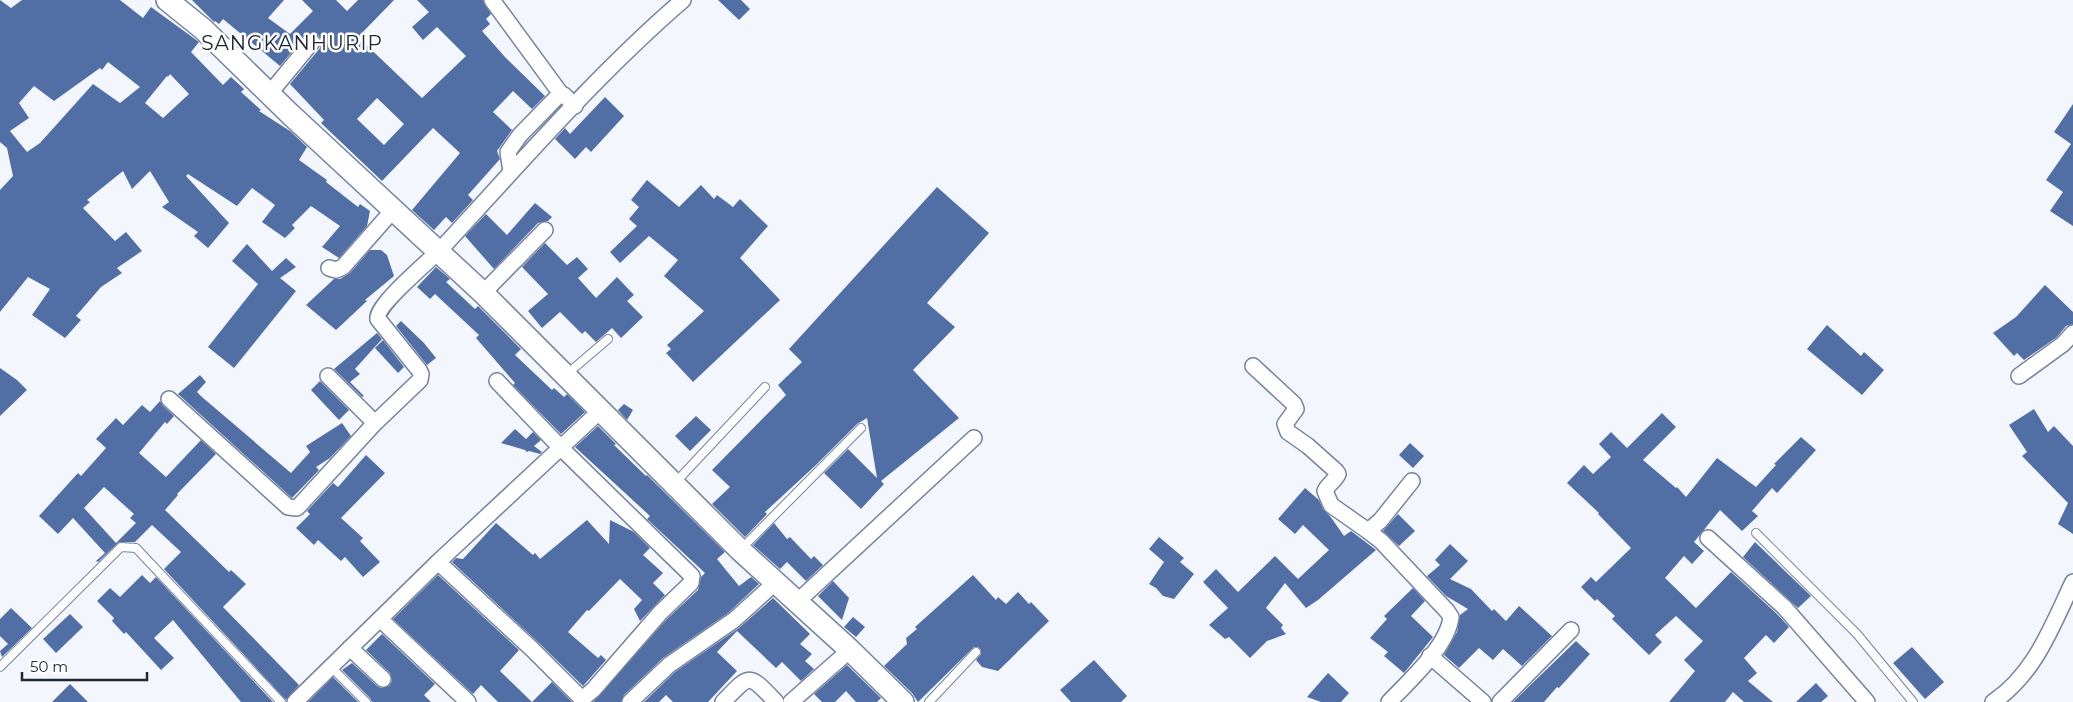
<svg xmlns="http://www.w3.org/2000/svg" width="2073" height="702" font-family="Montserrat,sans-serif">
  <rect width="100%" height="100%" fill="#f3f6fc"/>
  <g fill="#516fa5" fill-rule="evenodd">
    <path d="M 0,0 L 11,8 L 22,0 L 120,0 L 143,18 L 151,7 L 199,42 L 191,52 L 223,85 L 231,77 L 244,89 L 241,92 L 261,110 L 259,111 L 290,131 L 307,147 L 299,160 L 327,180 L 326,182 L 358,207 L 360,204 L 370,211 L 367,226 L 339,258 L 322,247 L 340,226 L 311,206 L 292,225 L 295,228 L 285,238 L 262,222 L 275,205 L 252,188 L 237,206 L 188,174 L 186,176 L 229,223 L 208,248 L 194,236 L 198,232 L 162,207 L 169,202 L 150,171 L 132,189 L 123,171 L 87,200 L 90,202 L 83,208 L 115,241 L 126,232 L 142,251 L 117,268 L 122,273 L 101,287 L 76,316 L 81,320 L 65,338 L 32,315 L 50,289 L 28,277 L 0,312 L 0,190 L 13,176 L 7,148 L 0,142 ZM 108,62 L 140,87 L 120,103 L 93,84 L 40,143 L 27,152 L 10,131 L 29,118 L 19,103 L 34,86 L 54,101 L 100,68 L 102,70 ZM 170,74 L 189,94 L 163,118 L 145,103 L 167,76 L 168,77 Z"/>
    <path d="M 192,0 L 284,0 L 268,18 L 290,34 L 313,11 L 302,0 L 336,0 L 347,11 L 358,0 L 394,0 L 358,37 L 422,98 L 466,56 L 437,27 L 423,40 L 412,27 L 429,12 L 417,0 L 483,0 L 491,14 L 486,19 L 490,24 L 482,31 L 505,57 L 545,96 L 532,109 L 513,91 L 493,112 L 512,130 L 497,151 L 500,159 L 468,195 L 473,200 L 452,223 L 446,217 L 434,230 L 412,210 L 460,153 L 433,128 L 382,181 L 321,123 L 324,120 L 290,84 L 320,48 L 321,39 L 318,35 L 313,33 L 305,36 L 280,66 L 223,19 L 219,24 L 215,21 L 214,22 ZM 377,98 L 404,124 L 384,145 L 357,119 Z"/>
    <polygon points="718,0 741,0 750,9 739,20"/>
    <polygon points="605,97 624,116 591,152 586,147 575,159 555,139 565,128 570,134"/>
    <polygon points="2073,104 2073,226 2050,211 2063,192 2046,180 2071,144 2054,132"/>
    <polygon points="647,180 679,207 701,185 714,199 717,195 733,207 740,199 768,226 740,258 780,300 693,382 666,353 671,349 667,345 704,311 664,276 678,260 649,236 620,263 610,252 637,226 629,219 639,207 631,200"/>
    <polygon points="937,187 989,233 927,303 955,327 913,370 959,418 881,481 884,484 861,509 824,473 848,449 877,478 867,418 857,424 816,465 765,512 767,514 745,537 712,504 730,487 712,470 786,395 778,385 802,362 789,349"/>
    <polygon points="535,203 552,217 548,221 538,223 494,269 465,236 486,214 507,235"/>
    <polygon points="545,243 567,265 577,257 588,269 578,278 596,298 617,277 634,295 627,301 643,317 621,338 612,328 596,342 585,331 582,334 560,312 542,328 528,311 548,294 522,267"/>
    <polygon points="247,244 272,271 286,258 296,267 280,278 296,291 234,368 208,347 258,284 232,261"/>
    <polygon points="370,250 381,250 387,255 394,276 365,300 367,301 336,330 306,305 334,279 340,279 350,273"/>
    <polygon points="436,267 450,279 446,282 475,309 478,306 521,349 515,355 552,390 554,388 564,397 567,394 585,412 561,434 513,385 515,383 476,338 479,335 435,294 430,299 417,287"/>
    <polygon points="2045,285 2073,312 2073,324 2066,326 2057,337 2024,360 2017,353 2014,356 1993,333 2016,317"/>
    <polygon points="401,321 424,343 436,358 427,365 396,326"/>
    <polygon points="1827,325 1861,356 1864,352 1884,370 1862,395 1807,349"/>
    <polygon points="377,333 382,339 355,369 360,374 350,382 364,396 362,397 334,369"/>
    <polygon points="383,340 404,367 398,373 375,348"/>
    <polygon points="0,368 17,380 27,390 0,416"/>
    <polygon points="200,375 206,382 197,392 202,397 291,473 310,452 306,446 342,423 351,436 330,458 316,467 319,470 292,498 178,394"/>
    <polygon points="320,381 349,410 339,420 311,390"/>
    <path d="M 160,401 L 163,406 L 174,416 L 167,424 L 165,422 L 139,453 L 166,477 L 201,440 L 216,454 L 177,494 L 178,495 L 165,510 L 229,572 L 231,570 L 246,584 L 223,607 L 299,685 L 286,700 L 164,569 L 181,552 L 152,525 L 135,542 L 119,542 L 98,562 L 96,561 L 105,553 L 73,518 L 58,534 L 39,516 L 78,473 L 81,476 L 106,448 L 96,439 L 116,418 L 123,425 L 142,405 L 150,412 ZM 104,487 L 134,514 L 130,518 L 136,523 L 116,543 L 84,508 Z"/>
    <polygon points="624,404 633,410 627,420 618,410"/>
    <polygon points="2034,409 2048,432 2054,426 2073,446 2073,534 2058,524 2068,503 2022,456 2027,452 2009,425"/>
    <polygon points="1662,413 1676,427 1643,460 1676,488 1677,487 1686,497 1717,458 1756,487 1776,465 1774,464 1801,437 1816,450 1777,493 1772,488 1752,511 1758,516 1742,531 1720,510 1694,542 1704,551 1692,564 1684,556 1665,578 1696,608 1731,572 1777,614 1789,627 1774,643 1766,635 1744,658 1757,673 1748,681 1773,702 1744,702 1733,692 1725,702 1669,702 1695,671 1684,660 1703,641 1676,616 1655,635 1662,642 1649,655 1612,619 1615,616 1597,599 1595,601 1581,587 1591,577 1596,582 1631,548 1598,514 1599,513 1567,483 1584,465 1593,474 1611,457 1599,444 1611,432 1627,448"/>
    <polygon points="696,416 711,430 690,451 675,436"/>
    <polygon points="598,426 616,444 614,445 646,476 647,475 725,552 717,559 739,586 751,577 759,584 728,613 663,658 624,695 621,702 593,702 667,619 698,590 701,577 705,573 647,519 650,516 575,447"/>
    <polygon points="515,429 526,439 533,432 541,440 534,446 542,452 540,454 529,451 527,452 525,450 501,443"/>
    <polygon points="1410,443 1424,456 1413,468 1399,455"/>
    <polygon points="366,455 385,473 341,518 363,538 360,541 380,562 363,577 345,557 341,561 318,540 314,545 296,528 310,514 307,511 333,483 338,487"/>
    <polygon points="1305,488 1319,500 1323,509 1330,516 1344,536 1351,531 1376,550 1318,600 1306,608 1285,583 1266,608 1283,625 1281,628 1286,634 1267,641 1250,658 1229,637 1225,639 1209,625 1228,608 1203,582 1216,569 1238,592 1275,556 1298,579 1329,550 1303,525 1295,534 1278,519"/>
    <polygon points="1398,514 1415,531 1399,546 1383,531"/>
    <polygon points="587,520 609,544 610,520 634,532 650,548 643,555 663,573 653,583 665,595 640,621 634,609 642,600 620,579 589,611 587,610 568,632 598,658 601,655 606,660 583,686 539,643 452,562 456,558 463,559 496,523 533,555 535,553 540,559"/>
    <polygon points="774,523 787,539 790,537 811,559 814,556 823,565 806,581 787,562 780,569 753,545"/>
    <polygon points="1159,537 1184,558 1180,562 1194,574 1174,599 1163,596 1156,588 1149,584 1164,562 1149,549"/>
    <polygon points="1755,542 1811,596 1798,608 1743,557"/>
    <polygon points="1450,544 1468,561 1450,579 1471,589 1492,611 1494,609 1506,621 1519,606 1552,636 1522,666 1503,649 1493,660 1479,648 1459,668 1444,655 1457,632 1460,615 1468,609 1446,596 1427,576 1440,565 1435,560"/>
    <polygon points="142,575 150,583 156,577 273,702 241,702 173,620 154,638 174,658 161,670 126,632 124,634 112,621 114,618 97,601 110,588 120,597"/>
    <polygon points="438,575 519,650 500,671 532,702 552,682 572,702 498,702 481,685 473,694 393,619"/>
    <polygon points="973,575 996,600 998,597 1006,604 1018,592 1029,604 1031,602 1049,621 998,671 982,667 976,660 981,654 981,650 978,647 974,647 918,702 912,693 884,666 907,644 906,638 917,629 915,627"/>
    <polygon points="833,581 849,598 842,620 818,596"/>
    <polygon points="1413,588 1425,601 1411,616 1433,637 1404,673 1384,656 1388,652 1370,638 1387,619 1384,616"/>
    <polygon points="773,598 810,634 800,644 812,654 805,661 814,669 801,681 782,662 776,668 737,631 717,652 737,671 708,702 673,702 666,695 659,702 644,702 675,672 739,628"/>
    <polygon points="11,608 32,628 2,657 0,651 8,644 0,636 0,619"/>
    <polygon points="70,614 83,627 56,653 43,639"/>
    <polygon points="853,617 865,627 856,637 844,627"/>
    <polygon points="382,634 435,684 424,695 431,702 372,702 370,698 342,670 352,663 377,686 381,688 389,686 392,681 390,673 366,650"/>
    <polygon points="1576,641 1590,654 1559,688 1557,687 1544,702 1513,702"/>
    <polygon points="1912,647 1944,682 1925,699 1893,663"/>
    <polygon points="1094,660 1127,696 1121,702 1071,702 1060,690"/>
    <polygon points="847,665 881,698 877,702 856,702 846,691 835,702 822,702 814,694"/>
    <polygon points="1328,673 1349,693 1341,702 1321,702 1307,697"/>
    <polygon points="333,677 358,702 308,702"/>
    <polygon points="1816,683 1828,696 1821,702 1796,702"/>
    <polygon points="70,684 88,702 52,702"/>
  </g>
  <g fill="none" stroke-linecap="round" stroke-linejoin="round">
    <defs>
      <g id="lane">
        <polyline points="567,374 608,339"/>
        <polyline points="675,483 765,387"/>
        <polyline points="1756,533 1857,634 1913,702"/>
        <polyline points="741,549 861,428"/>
        <polyline points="0,667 121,547 136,548 281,702"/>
        <polyline points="331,667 366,702"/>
        <polyline points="929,702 976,652"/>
      </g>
      <g id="street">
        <polyline points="492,0 561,94"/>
        <polyline points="270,93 312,42"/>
        <polyline points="511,172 508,152 520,135 560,94 564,95 575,106"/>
        <polyline points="329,268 336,270 343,267 394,209"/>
        <polyline points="483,293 545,230"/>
        <path d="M 1253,366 L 1294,404 L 1296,409 L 1285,424 L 1288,432 L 1308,446 L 1336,471 L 1338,474 C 1335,481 1328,484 1325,491 L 1331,505 L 1368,531"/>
        <polyline points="328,376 375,423"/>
        <polyline points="2019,376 2063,344 2073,333"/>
        <path d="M 169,399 L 288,507 L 297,508 L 375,423 L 420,380 L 421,374 L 419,370 L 378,319 C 375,306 429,261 440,250 C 519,165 595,76 683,0"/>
        <polyline points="1708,538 1784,607 1867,702"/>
        <polyline points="438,562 533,650 582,699 593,690 660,613 691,583 692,576 560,447 497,381"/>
        <polyline points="798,601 974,438"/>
        <polyline points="380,619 468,702"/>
        <polyline points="350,648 383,679"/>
        <polyline points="1430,656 1483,702"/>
        <polyline points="295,702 438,562 600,411"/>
        <polyline points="630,702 669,665 734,620 776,582"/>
        <path d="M 723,702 C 751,673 748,673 776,702"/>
        <polyline points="791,702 850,650"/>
        <path d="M 1389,702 C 1409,681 1448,646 1451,617 L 1447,611 L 1381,541 L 1368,531 L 1380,521 L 1412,481"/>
        <polyline points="1500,702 1571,630"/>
        <path d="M 1993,702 C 2035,674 2052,626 2073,582"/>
      </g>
      <polyline id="secondary" points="167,0 203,29 290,114 483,293 740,550 850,650 903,702"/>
    </defs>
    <use href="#lane" stroke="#74839e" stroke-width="10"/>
    <use href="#street" stroke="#74839e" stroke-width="18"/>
    <use href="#secondary" stroke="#74839e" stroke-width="24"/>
    <use href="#lane" stroke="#fff" stroke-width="8"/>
    <use href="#street" stroke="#fff" stroke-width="15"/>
    <use href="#secondary" stroke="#fff" stroke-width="21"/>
  </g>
  <g text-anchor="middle" stroke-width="5" stroke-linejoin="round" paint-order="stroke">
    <g font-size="20" letter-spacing="1" fill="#222934" stroke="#fff">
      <text x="292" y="50">SANGKANHURIP</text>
    </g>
  </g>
  <path d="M22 672v8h125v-8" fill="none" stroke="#222934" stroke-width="2.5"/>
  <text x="30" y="672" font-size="15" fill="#222934" stroke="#ffffff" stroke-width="4" paint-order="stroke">50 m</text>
</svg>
